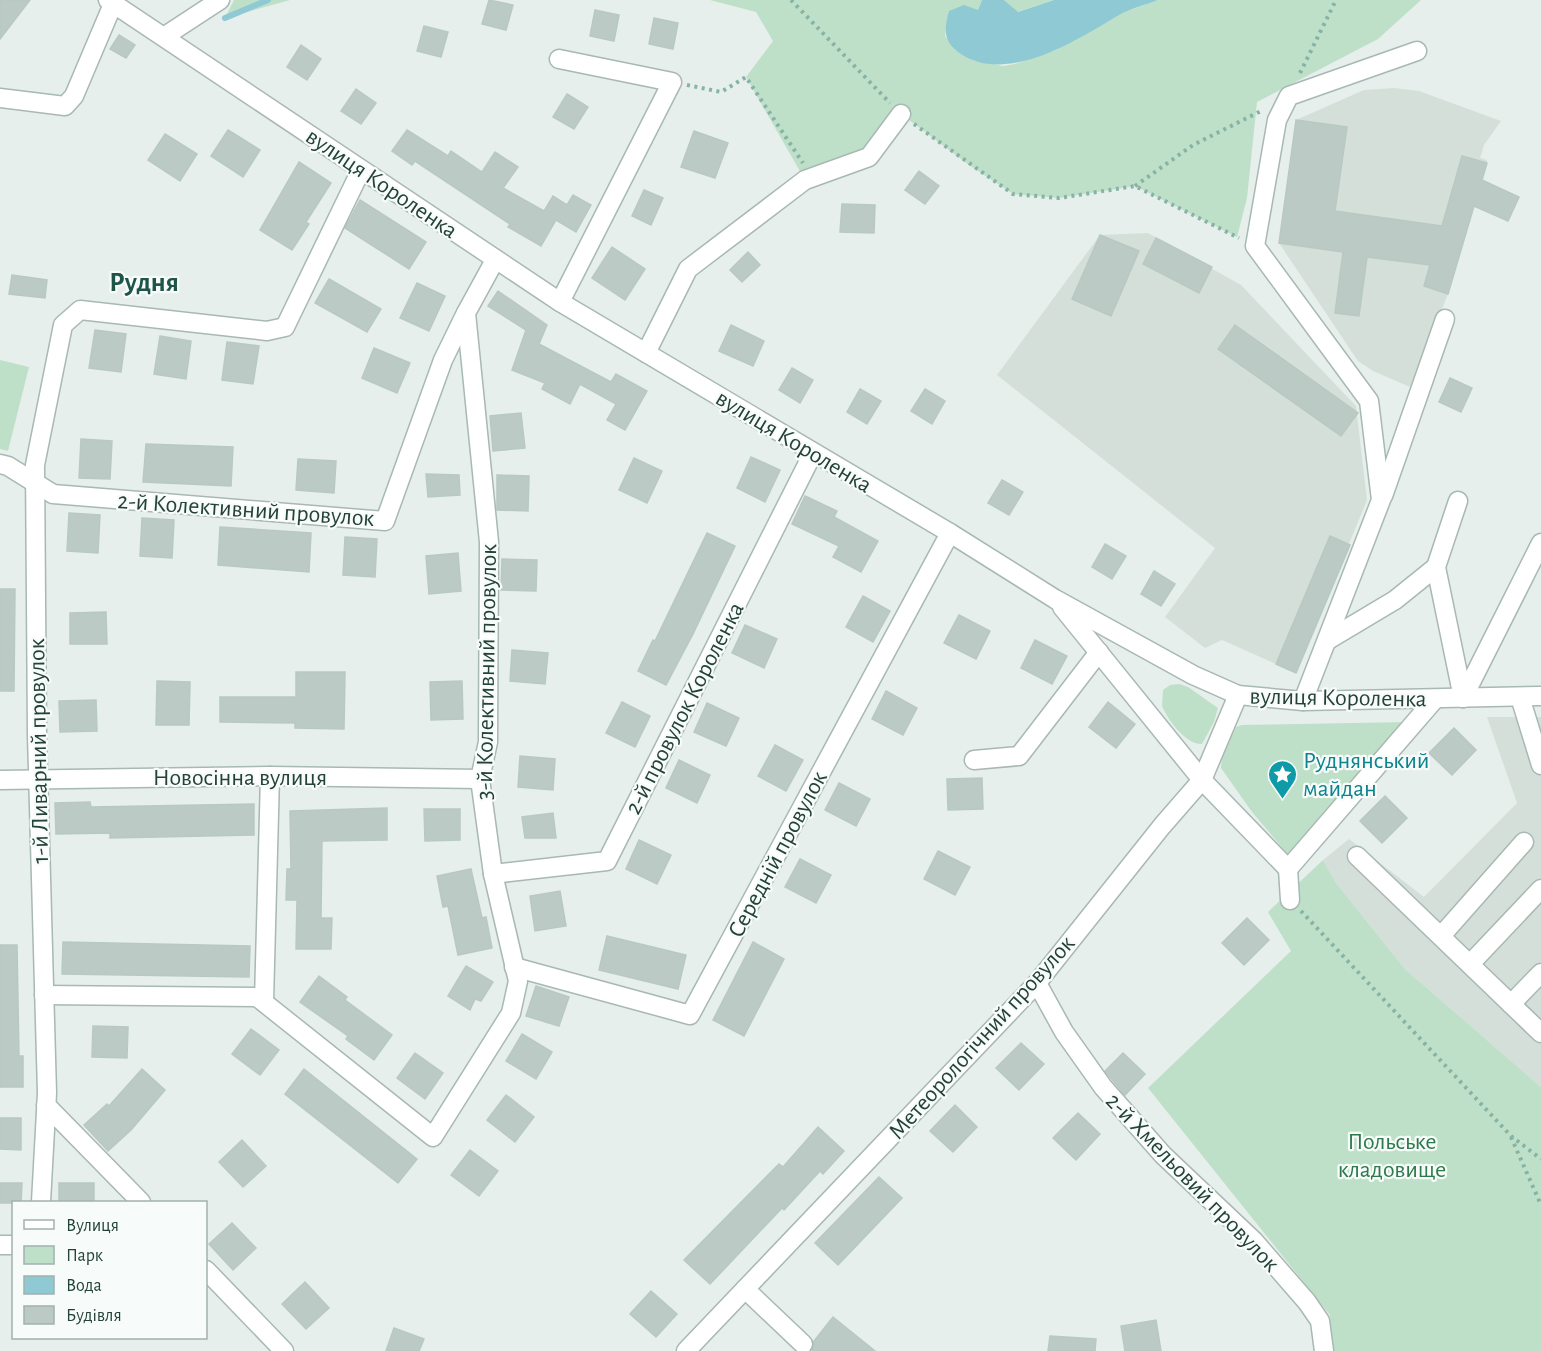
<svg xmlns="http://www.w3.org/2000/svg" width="1541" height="1351" font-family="'Alegreya Sans',sans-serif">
  <rect width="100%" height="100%" fill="#e6efeb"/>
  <g fill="#d4dfda">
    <polygon points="1394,88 1419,91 1501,121 1484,145 1480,158 1487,160 1487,163 1448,294 1410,387 1373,371 1358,361 1279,243 1296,120 1364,90"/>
    <polygon points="1148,233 1241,285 1356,406 1367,500 1296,673 1222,640 1205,648 1165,617 1215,548 997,375 1100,235"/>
    <polygon points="1487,717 1541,717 1541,1087 1405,969 1336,883 1323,860 1349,839 1424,897 1517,803"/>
  </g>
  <g fill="#bfe0c8">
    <polygon points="234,0 290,0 225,18"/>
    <polygon points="710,0 982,0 978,10 971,10 947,18 945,36 956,50 973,60 1003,66 1015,64 1056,50 1121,13 1158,0 1421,0 1378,39 1257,102 1247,198 1237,237 1135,186 1059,198 1013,194 969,165 901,114 869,157 805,180 746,77 773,41 756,12"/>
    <polygon points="1004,0 1054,0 1017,12"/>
    <polygon points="0,360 29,367 8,451 0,449"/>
    <path d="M 1179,684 L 1188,687 L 1218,708 L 1214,722 L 1202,744 C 1186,745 1168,720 1162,706 L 1163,690 L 1170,685 Z"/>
    <path d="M 1408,722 L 1291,858 L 1252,812 L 1221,768 C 1221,754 1230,740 1236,727 L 1242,725 Z"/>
    <polygon points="1323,860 1336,883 1405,969 1541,1087 1541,1351 1332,1351 1330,1315 1148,1088 1291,951 1268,912"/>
  </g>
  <path fill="#8ec9d4" d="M 982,0 L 1004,0 L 1018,12 L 1054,0 L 1158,0 C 1146,5 1131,8 1119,15 C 1077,40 1005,87 958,52 C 943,40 944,29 949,11 L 964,5 L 978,10 Z"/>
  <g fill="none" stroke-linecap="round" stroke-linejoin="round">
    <polyline stroke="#8ec9d4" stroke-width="6" points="225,18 268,0"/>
  </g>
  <g fill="#bbcac4" stroke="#b8c9c2" stroke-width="1.5">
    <polygon points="0,0 30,0 0,39"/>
    <polygon points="489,0 513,5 506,30 482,24"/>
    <polygon points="595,10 619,15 614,41 590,36"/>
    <polygon points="654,18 678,23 673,49 649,44"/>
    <polygon points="424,26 448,32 441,57 417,51"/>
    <polygon points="119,35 135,45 126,58 110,49"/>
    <polygon points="301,45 321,59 307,80 287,67"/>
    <polygon points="356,89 376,103 361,124 341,111"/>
    <polygon points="567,94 588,107 574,129 553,117"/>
    <polygon points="1296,120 1347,127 1335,211 1442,226 1462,156 1487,163 1482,180 1519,197 1508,221 1474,206 1448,294 1424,286 1430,265 1367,257 1359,316 1335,313 1343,252 1279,243"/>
    <polygon points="228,130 260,150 243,177 211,156"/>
    <polygon points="407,130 448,156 451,151 482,172 495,152 518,167 503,188 544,211 553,196 567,205 573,195 591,205 576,232 556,220 541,246 508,227 510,224 415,161 412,165 392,151"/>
    <polygon points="694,131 728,143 715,178 681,167"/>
    <polygon points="165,134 197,154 180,181 148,160"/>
    <polygon points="299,162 331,183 306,222 309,224 292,250 260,230"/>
    <polygon points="919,171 939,186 925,204 905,190"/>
    <polygon points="644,190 663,198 651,225 632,216"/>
    <polygon points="360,200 426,242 409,269 345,228"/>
    <polygon points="842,204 875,205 874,233 840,232"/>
    <polygon points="1100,235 1139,251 1111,316 1072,299"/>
    <polygon points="1156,238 1212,267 1199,293 1143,264"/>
    <polygon points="612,247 645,269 625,300 592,278"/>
    <polygon points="748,252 760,265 742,282 730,270"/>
    <polygon points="12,275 47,280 45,298 9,294"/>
    <polygon points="329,279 381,309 367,332 315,303"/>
    <polygon points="417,283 445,296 429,331 400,318"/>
    <polygon points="498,291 547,325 539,344 611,382 616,374 647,391 625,430 607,420 616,404 580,384 570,404 542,389 545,383 512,370 526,330 488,306"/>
    <polygon points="731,325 764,341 753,366 719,351"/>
    <polygon points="1235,325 1358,413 1341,436 1218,349"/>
    <polygon points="95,330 126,334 121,372 89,368"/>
    <polygon points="160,336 191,341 186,379 154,374"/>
    <polygon points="227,342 259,346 253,384 222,380"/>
    <polygon points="374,348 410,363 397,393 362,378"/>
    <polygon points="792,368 813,380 800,403 779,390"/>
    <polygon points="1450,378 1472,388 1461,412 1439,402"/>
    <polygon points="860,389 881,401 867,424 847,412"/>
    <polygon points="925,389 945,401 932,424 911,411"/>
    <polygon points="521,413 525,448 493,451 490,416"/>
    <polygon points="81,439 112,441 110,479 79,478"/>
    <polygon points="146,444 233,447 231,486 143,482"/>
    <polygon points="751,457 780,470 765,502 737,488"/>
    <polygon points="634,458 662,471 647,503 619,490"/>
    <polygon points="298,459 336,461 334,493 296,490"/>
    <polygon points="426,474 459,475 460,495 428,497"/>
    <polygon points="497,475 529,476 528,511 497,510"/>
    <polygon points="1002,480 1023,492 1009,515 988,503"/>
    <polygon points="805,496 837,511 834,517 878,541 861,572 833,557 839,546 792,524"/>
    <polygon points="69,513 100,515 98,553 67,551"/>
    <polygon points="142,518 174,520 172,558 140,556"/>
    <polygon points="220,527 311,533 309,572 218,565"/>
    <polygon points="707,533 735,546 693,634 666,685 638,671 653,640 655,641"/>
    <polygon points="1330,536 1350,545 1296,673 1276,664"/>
    <polygon points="345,537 377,539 375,577 343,575"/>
    <polygon points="1105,544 1126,556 1112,579 1092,567"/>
    <polygon points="458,553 461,591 429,594 426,556"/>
    <polygon points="502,559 537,560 536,591 501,590"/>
    <polygon points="1154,571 1175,584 1161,606 1141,594"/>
    <polygon points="0,589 15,589 14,691 0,691"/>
    <polygon points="863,596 890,611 873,642 846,627"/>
    <polygon points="106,612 107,644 70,644 70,613"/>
    <polygon points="959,615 990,631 976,659 944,643"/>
    <polygon points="745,625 777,639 764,668 732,653"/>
    <polygon points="1035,640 1067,656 1052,684 1021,668"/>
    <polygon points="512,650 548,653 545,684 510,681"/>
    <polygon points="296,672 345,672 344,729 295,728 295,723 220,722 220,697 296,697"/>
    <polygon points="157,681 190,682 189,725 156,725"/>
    <polygon points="462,681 463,719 431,720 430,682"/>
    <polygon points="886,691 917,708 903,735 872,719"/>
    <polygon points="96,700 97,731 60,732 59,701"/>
    <polygon points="622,702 650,716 635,747 606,733"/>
    <polygon points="1108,702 1135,724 1116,748 1089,727"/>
    <polygon points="707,703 739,718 726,746 694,732"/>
    <polygon points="1454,728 1476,750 1452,775 1429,753"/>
    <polygon points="775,745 803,760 786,791 758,776"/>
    <polygon points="520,756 555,759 553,790 518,787"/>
    <polygon points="679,760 710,775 697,803 666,788"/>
    <polygon points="982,778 983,809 948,810 947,779"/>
    <polygon points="839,783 870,799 856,826 825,810"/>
    <polygon points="1385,796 1407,818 1382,843 1360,821"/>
    <polygon points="90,802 91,807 254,804 254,835 110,838 110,833 56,834 55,803"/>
    <polygon points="387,808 387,840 322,841 321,918 332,918 331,949 296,949 297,900 286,900 287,869 291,869 290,811"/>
    <polygon points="424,809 460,809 460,840 425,841"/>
    <polygon points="553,813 556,838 525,838 522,817"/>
    <polygon points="639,840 671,855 657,884 626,869"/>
    <polygon points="938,851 970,867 955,895 924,879"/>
    <polygon points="800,859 831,875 816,903 785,887"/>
    <polygon points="471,869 482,918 486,917 492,948 458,955 448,906 443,907 437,876"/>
    <polygon points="560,891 566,926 535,931 530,896"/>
    <polygon points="1247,918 1269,940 1244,965 1222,943"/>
    <polygon points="607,936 686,955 678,989 599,970"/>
    <polygon points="63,942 250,946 249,977 62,974"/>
    <polygon points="753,942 784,959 744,1036 713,1020"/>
    <polygon points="0,945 17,945 19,1056 23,1056 23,1087 0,1087"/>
    <polygon points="466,966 493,982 481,1001 475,999 470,1010 448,996"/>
    <polygon points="319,976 347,997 345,1000 392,1035 374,1060 346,1039 348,1036 300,1002"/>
    <polygon points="536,986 569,997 559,1026 526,1016"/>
    <polygon points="93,1026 128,1027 127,1058 92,1057"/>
    <polygon points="251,1029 279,1050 260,1075 232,1054"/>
    <polygon points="522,1034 552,1052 536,1079 506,1061"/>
    <polygon points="1021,1043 1044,1064 1019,1090 996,1068"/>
    <polygon points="415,1053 443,1073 425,1099 397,1078"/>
    <polygon points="1123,1053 1145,1074 1125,1095 1105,1071"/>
    <polygon points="142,1069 165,1090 131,1130 108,1151 84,1125 107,1104 109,1106"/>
    <polygon points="304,1069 417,1159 398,1183 285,1094"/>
    <polygon points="506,1095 534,1117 515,1142 487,1120"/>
    <polygon points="955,1105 977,1127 953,1152 930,1131"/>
    <polygon points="1078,1113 1100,1134 1076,1160 1053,1138"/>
    <polygon points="0,1118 21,1118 21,1150 0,1149"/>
    <polygon points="818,1127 844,1151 823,1174 820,1171 784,1210 782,1208 710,1284 684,1260 779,1164 783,1167"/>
    <polygon points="242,1140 266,1166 243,1187 219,1162"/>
    <polygon points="470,1150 498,1171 479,1196 451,1175"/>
    <polygon points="879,1177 902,1198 838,1265 815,1243"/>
    <polygon points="0,1183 22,1183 21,1203 0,1203"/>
    <rect x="59" y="1183" width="35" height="20"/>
    <polygon points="232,1223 256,1248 233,1270 209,1244"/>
    <polygon points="305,1282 329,1308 306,1329 282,1304"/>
    <polygon points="651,1291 677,1314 656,1337 630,1314"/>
    <polygon points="833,1317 875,1351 812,1351 814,1341"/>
    <polygon points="1156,1320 1161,1351 1125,1351 1121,1326"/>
    <polygon points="394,1328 424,1339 419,1351 386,1351"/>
    <polygon points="1050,1336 1096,1339 1095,1351 1048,1351"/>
  </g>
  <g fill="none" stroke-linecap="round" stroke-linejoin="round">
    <defs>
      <g id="minor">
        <polyline points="108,0 560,302 950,533 1055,599 1193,675 1238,695 1303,701 1541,696"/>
        <polyline points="165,36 220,0"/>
        <polyline points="559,59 672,82 560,302"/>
        <polyline points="0,98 65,106 74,96 113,4"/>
        <polyline points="646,353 688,269 805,180 869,157 901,114"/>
        <polyline points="0,464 8,466 53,494 385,521 443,360 466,313"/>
        <polyline points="1383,496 1445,319"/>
        <polyline points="1458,501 1436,567 1463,698"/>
        <polyline points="1062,607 1202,780 1288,869"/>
        <polyline points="1328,640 1395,600 1436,567"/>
        <polyline points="1520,697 1541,765"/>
        <polyline points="1463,698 1541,543"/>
        <polyline points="1303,701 1381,500 1369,401 1255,246 1277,120 1289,96 1417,51"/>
        <polyline points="974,760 1019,756 1099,652"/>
        <polyline points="0,780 270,776 480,779"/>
        <polyline points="1357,856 1541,1033"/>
        <polyline points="1288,869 1435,699"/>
        <polyline points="1288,869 1290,900"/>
        <polyline points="493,874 607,861 813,453"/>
        <polyline points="1441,936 1524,842"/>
        <polyline points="1470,964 1541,889"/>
        <polyline points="514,967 690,1015 950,533"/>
        <polyline points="1037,983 1064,1032 1103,1087 1163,1155 1254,1241 1307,1302 1320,1321 1324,1351"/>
        <polyline points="44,995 257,997 433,1137 511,1013 518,981 493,874 480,779 488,742 489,542 466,313 495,260"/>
        <polyline points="264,1001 270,776"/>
        <polyline points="1511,1004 1541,973"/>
        <polyline points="46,1105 141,1202"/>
        <polyline points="41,1202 47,1093 37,735 35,465 63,325 80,310 267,331 285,327 361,170"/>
        <polyline points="0,1245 14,1245"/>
        <polyline points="206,1270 284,1351"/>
        <polyline points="745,1289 803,1344"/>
        <polyline points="686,1351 1037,983 1162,826 1202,780 1238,695"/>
      </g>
    </defs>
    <use href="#minor" stroke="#a8b8b2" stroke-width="21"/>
    <g stroke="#86b3a5" stroke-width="4" stroke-dasharray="3 4.5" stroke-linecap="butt">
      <polyline points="791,0 890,103"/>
      <polyline points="1300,73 1336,0"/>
      <polyline points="687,85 721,92 746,77 803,163"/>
      <polyline points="914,124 1013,194 1059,198 1135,186 1239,238"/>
      <polyline points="1135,186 1193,145 1263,110"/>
      <polyline points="1301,911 1511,1136 1541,1159"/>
      <polyline points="1511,1137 1541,1205"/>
    </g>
    <use href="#minor" stroke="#fff" stroke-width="18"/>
  </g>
  <defs>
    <symbol id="sight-pin" viewBox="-11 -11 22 30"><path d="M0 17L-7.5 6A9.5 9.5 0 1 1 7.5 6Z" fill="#0f9aa8" stroke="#f7fbf9"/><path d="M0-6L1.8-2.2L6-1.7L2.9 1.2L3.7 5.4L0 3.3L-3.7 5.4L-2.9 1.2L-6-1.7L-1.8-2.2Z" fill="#fff"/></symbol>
  </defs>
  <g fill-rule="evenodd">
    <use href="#sight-pin" x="1266" y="758" width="33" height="45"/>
  </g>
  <g text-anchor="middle" stroke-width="4.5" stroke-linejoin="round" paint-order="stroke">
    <g font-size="24" fill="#24423a" stroke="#f7fbf9">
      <text transform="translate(382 183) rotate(34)" y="8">вулиця Короленка</text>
      <text transform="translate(794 441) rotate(31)" y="8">вулиця Короленка</text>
      <text transform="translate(246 509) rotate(4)" y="8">2-й Колективний провулок</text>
      <text transform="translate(486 672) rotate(-89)" y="8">3-й Колективний провулок</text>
      <text transform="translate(1338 697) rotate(1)" y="8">вулиця Короленка</text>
      <text transform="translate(684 708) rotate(-63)" y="8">2-й провулок Короленка</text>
      <text transform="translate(38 751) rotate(-91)" y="8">1-й Ливарний провулок</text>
      <text x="240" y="785">Новосінна вулиця</text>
      <text transform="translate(777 854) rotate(-62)" y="8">Середній провулок</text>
      <text transform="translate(981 1037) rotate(-48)" y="8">Метеорологічний провулок</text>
      <text transform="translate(1193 1182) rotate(46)" y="8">2-й Хмельовий провулок</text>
    </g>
    <g font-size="24" fill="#0d838f" stroke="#f7fbf9" text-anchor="start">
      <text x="1303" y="768">Руднянський<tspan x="1303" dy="28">майдан</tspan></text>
    </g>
    <g font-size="24" fill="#2d7a4b" stroke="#f7fbf9">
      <text x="1392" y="1149">Польське<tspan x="1392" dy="28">кладовище</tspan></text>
    </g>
    <g font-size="27" font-weight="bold" fill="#1f5548" stroke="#f7fbf9">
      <text x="144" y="291">Рудня</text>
    </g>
  </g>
  <rect x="12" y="1201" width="195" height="138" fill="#f7fbf9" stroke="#a3b1ad" stroke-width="1.5"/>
  <rect x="24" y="1220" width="30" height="9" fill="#ffffff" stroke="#a3b1ad" stroke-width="1.5"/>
  <text x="66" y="1231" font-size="18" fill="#24423a">Вулиця</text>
  <rect x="24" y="1246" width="30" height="18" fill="#bfe0c8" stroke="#a3b1ad" stroke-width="1.5"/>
  <text x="66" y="1261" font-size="18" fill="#24423a">Парк</text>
  <rect x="24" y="1276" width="30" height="18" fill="#8ec9d4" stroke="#a3b1ad" stroke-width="1.5"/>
  <text x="66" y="1291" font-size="18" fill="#24423a">Вода</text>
  <rect x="24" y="1306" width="30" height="18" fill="#bbcac4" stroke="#a3b1ad" stroke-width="1.5"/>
  <text x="66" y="1321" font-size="18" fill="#24423a">Будівля</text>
</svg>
